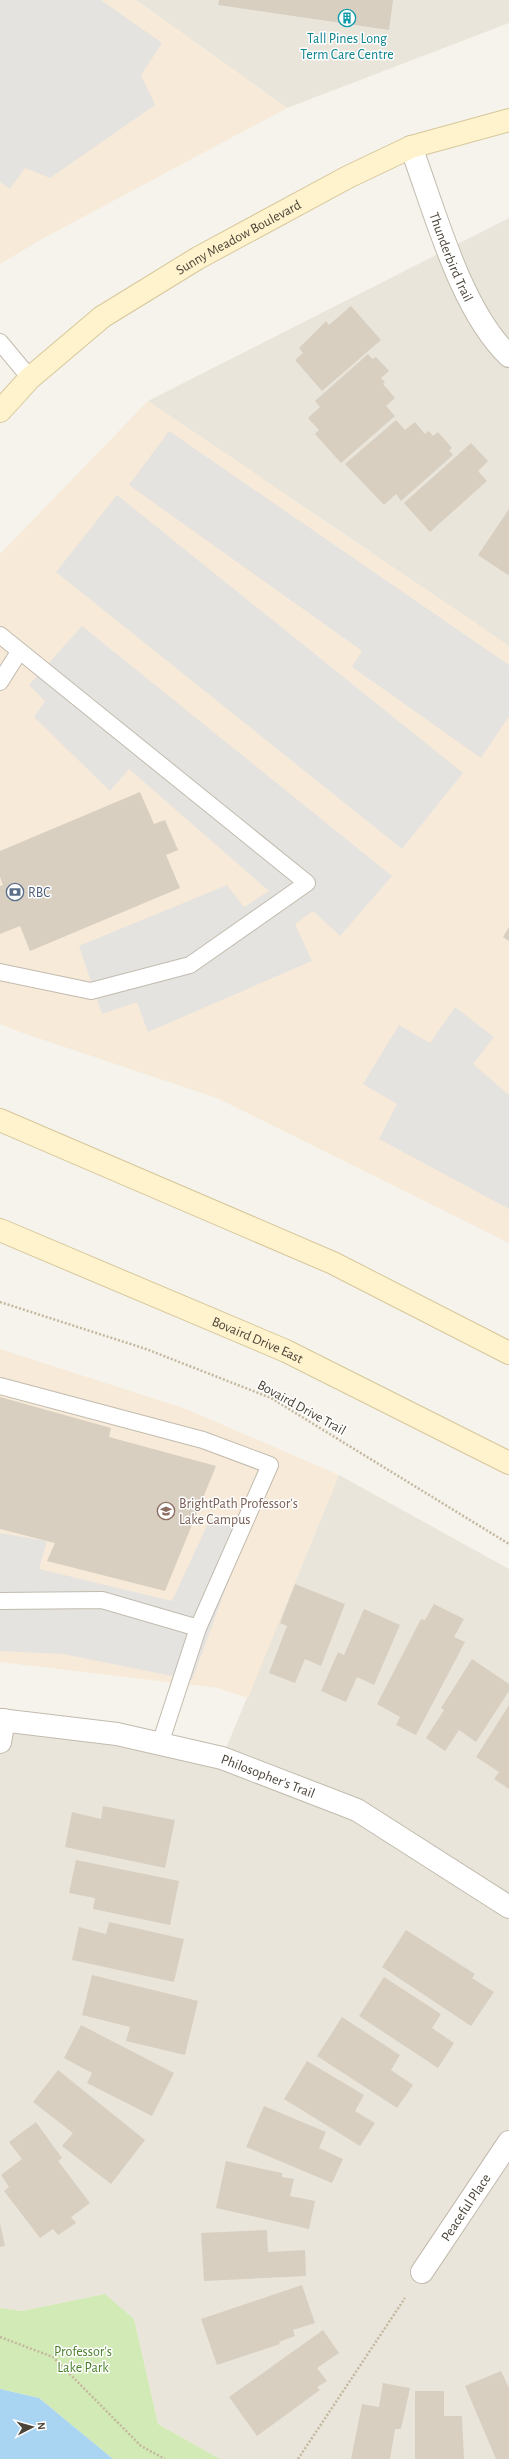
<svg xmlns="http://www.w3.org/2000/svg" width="509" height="2459" font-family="'Alegreya Sans',sans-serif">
  <rect width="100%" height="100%" fill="#f6f3ec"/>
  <g fill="#eae5da">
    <polygon points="136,0 509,0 509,23 287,108"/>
    <polygon points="509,218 509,646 148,401"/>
    <polygon points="339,1475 509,1569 509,2459 220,2459 158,2424 134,2319 105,2294 22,2311 0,2308 0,1720 222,1758"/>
  </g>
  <g fill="#f7ead8">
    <polygon points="0,0 136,0 287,108 42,239 0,264"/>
    <polygon points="148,401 509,646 509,1243 217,1098 20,1032 0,1024 0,554"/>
    <polygon points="0,1349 186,1409 339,1475 248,1698 218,1688 0,1662"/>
  </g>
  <polygon fill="#d2eab5" points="105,2294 134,2319 158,2424 220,2459 113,2459 39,2398 0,2389 0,2308 22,2311"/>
  <g fill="#e5e3e0">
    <polygon points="0,0 101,0 162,43 141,75 155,105 50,178 25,168 10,189 0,182"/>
    <polygon points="169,431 509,665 509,716 481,758 352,667 362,651 129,485"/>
    <polygon points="117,495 463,773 402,849 56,572"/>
    <polygon points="82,626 392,876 340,936 313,911 295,924 312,961 148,1032 137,1002 102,1014 79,946 227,885 244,907 269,891 129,769 110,791 34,717 45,701 29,685"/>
    <polygon points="455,1007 494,1037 473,1064 509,1095 509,1209 379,1139 397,1104 363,1084 399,1025 430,1043"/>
    <polygon points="210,1519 247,1531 192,1680 63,1654 0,1651 0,1533 47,1541 39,1569 172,1601"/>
  </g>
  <polygon fill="#a9d4f2" points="0,2389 39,2398 113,2459 0,2459"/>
  <g fill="#d8cfc1">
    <polygon points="219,0 393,0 389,30 218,5"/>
    <polygon points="351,306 381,340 322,391 295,360 303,353 299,348 326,321 329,325"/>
    <polygon points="368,354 372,359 376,357 389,371 381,378 385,382 383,384 395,398 386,406 395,416 341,463 315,434 319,430 308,418 320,407 315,401"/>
    <polygon points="396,420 405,430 415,422 425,434 429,431 433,436 438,432 452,448 449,450 453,455 401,501 396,494 384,505 345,464"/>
    <polygon points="471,443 488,461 478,471 487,481 430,532 404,503"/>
    <polygon points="509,509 509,574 508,575 478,555"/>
    <polygon points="140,792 154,824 165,820 178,850 166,855 180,888 30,951 20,926 0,934 0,886 3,885 0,877 0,851"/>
    <polygon points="509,927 509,941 503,937"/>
    <polygon points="0,1397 111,1428 109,1437 216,1466 165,1591 47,1561 55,1543 0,1529"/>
    <polygon points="295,1584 345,1604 321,1666 305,1659 295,1683 269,1673 287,1626 280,1623"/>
    <polygon points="434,1604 464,1619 454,1637 465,1642 416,1735 396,1725 400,1717 377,1704 421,1619 425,1620"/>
    <polygon points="364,1609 400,1625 374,1685 357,1677 346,1702 321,1691 338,1652 344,1655"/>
    <polygon points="472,1659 509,1684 509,1691 476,1742 459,1730 445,1751 426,1738 444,1710 441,1708"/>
    <polygon points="509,1705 509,1789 494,1779 499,1772 476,1757"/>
    <polygon points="103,1806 175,1820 165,1868 65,1847 72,1812 101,1819"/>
    <polygon points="76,1860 179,1881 170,1925 93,1909 95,1898 69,1893"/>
    <polygon points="109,1922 184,1939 174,1982 72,1960 79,1927 106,1934"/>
    <polygon points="406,1930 475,1974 472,1978 494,1992 471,2026 382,1967"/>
    <polygon points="92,1975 198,2001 185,2055 126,2041 130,2027 82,2015"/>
    <polygon points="384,1977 441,2014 432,2028 454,2043 438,2068 359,2016"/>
    <polygon points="342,2017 400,2055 391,2070 413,2085 397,2108 317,2056"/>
    <polygon points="81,2025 174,2073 152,2116 87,2083 92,2073 64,2058"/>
    <polygon points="307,2061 364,2095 355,2111 375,2123 360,2146 284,2099"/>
    <polygon points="58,2070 145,2140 111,2184 62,2146 73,2133 33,2102"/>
    <polygon points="264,2106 326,2132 319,2148 343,2159 332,2183 246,2147"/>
    <polygon points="36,2122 62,2158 58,2161 90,2203 71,2217 76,2223 58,2235 53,2229 40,2238 4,2191 9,2187 1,2175 22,2159 9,2142"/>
    <polygon points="226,2161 282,2173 282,2177 294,2179 290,2196 315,2201 309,2229 216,2208"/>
    <polygon points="0,2223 5,2246 0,2247"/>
    <polygon points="267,2230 268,2252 305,2250 306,2276 204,2281 201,2233"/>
    <polygon points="302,2285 315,2323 293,2330 295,2336 279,2342 280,2344 217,2365 201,2319"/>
    <polygon points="323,2330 339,2353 317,2368 327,2381 317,2387 320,2390 257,2436 229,2397"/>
    <polygon points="501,2371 509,2388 509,2459 496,2459 465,2386"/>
    <polygon points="383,2383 410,2388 401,2429 395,2429 390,2459 351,2459 362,2404 379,2407"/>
    <polygon points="415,2391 444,2391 444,2416 462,2416 464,2459 415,2459"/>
  </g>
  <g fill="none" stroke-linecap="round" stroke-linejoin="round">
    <defs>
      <g id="lane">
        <polyline points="0,342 30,378"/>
        <polyline points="0,635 307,883 190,965 91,991 0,972"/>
        <polyline points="0,682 19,652"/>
        <polyline points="0,1386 203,1440 270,1465 198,1628 102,1600 0,1601"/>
        <polyline points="160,1744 198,1628"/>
      </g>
      <g id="street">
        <path id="s1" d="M 411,147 C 435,211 460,309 509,356"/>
        <path id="s2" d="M 0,1720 L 117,1734 L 222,1758 L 357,1810 L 509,1907"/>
        <polyline points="0,1742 4,1720"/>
        <path id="s3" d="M 422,2272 L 509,2142"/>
      </g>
      <g id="secondary">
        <path id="s4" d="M 0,411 L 30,378 L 102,317 L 198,258 L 348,177 L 411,147 L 509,120"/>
        <polyline points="0,1120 333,1263 509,1353"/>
        <path id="s5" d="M 0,1230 L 286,1351 L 509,1463"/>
      </g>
    </defs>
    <use href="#lane" stroke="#c2bbae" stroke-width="18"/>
    <use href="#street" stroke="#c2bbae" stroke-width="24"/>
    <use href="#secondary" stroke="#d6c79b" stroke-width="24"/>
    <g stroke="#c4b79f" stroke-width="2.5" stroke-dasharray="2 2" stroke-linecap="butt">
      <polyline points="0,1302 146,1349 271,1398 509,1544"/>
      <polyline points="0,2337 53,2357 141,2446 165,2459"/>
      <polyline points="298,2459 405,2298"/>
    </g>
    <use href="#lane" stroke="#fff" stroke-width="16"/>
    <use href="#street" stroke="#fff" stroke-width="22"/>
    <use href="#secondary" stroke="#fff3cd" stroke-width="22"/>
  </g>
  <defs>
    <symbol id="building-ring" viewBox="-11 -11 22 22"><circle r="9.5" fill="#fff" stroke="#0f9aa8" stroke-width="1.5"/><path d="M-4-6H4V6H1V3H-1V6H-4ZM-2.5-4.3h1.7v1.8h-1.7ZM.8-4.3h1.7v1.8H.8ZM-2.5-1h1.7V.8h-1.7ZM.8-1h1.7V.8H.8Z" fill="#0f9aa8"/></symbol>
    <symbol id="bank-ring" viewBox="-11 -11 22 22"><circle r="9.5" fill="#fff" stroke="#5c6f8a" stroke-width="1.5"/><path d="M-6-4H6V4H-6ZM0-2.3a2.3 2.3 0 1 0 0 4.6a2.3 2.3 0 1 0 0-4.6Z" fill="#5c6f8a"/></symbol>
    <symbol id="school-ring" viewBox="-11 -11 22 22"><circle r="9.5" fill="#fff" stroke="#8d6e63" stroke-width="1.5"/><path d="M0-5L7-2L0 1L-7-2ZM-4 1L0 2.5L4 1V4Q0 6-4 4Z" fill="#8d6e63"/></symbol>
  </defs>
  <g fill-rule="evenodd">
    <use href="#building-ring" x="337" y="8" width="20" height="20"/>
    <use href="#bank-ring" x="5" y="882" width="20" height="20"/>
    <use href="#school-ring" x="156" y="1501" width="20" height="20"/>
  </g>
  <g text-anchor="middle" stroke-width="3" stroke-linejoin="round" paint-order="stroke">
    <g font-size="14" fill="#0d838f" stroke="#fff">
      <text x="347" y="43">Tall Pines Long<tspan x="347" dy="16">Term Care Centre</tspan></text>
    </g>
    <g font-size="14" fill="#4b4439" stroke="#fff">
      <text dy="5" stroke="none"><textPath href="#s4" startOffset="297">Sunny Meadow Boulevard</textPath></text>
      <text dy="5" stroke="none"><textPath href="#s1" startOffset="117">Thunderbird Trail</textPath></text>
      <text dy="5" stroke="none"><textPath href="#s5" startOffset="280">Bovaird Drive East</textPath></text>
      <text transform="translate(302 1407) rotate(29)" y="5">Bovaird Drive Trail</text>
      <text dy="5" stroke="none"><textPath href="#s2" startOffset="275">Philosopher's Trail</textPath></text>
      <text dy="5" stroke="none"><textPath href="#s3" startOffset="78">Peaceful Place</textPath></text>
    </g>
    <g font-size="14" fill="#4e5e75" stroke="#fff" text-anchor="start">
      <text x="28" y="897">RBC</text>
    </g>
    <g font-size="14" fill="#785e54" stroke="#fff" text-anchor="start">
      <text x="179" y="1508">BrightPath Professor's<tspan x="179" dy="16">Lake Campus</tspan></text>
    </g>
    <g font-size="14" fill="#4a7f2a" stroke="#fff">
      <text x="83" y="2356">Professor's<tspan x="83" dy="16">Lake Park</tspan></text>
    </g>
  </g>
  <g transform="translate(32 2427) rotate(84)" stroke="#ffffff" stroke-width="3" paint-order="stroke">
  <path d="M0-3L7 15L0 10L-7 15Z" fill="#4b4439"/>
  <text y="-6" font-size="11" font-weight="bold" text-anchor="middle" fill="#4b4439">N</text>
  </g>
</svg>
